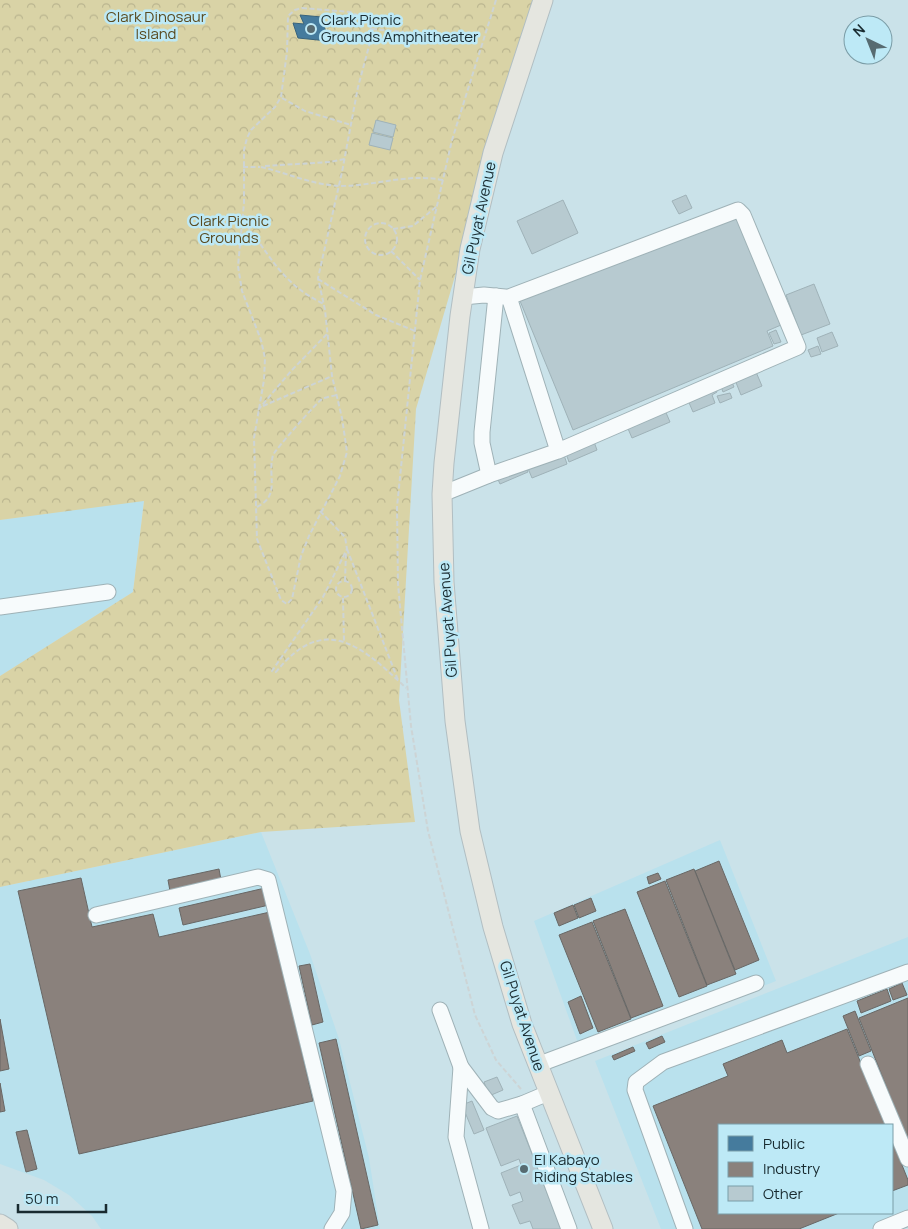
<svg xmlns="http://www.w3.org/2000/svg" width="908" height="1229" font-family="Manrope,sans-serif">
  <defs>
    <pattern id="forest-crowns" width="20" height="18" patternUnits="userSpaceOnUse" patternTransform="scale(1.25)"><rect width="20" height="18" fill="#d9d3a6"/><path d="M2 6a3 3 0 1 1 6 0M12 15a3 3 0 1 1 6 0" fill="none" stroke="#bab58f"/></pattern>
  </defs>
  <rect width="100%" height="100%" fill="#cae2e9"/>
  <g fill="#b9e1ed" fill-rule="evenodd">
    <polygon points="144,500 133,592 0,676 0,520"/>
    <polygon points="261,832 310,954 339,1039 369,1158 380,1229 101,1229 92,1216 69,1195 44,1180 0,1164 0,887"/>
    <polygon points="720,840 776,981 583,1057 534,921"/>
    <path d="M 908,937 L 908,1227 L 903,1229 L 661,1229 L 595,1061 ZM 719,1125 L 892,1125 L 892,1213 L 719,1213 Z"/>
  </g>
  <polygon fill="url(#forest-crowns)" points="0,0 536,0 416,409 399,700 415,822 261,832 0,887 0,676 133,592 144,501 0,520"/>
  <polygon fill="#457b9d" stroke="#38637c" points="300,15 322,17 328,41 298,38 293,23 304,24"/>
  <g fill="#8a817c" stroke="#686765">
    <polygon points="719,861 759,960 735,970 695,871"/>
    <polygon points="219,869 221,880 170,891 168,880"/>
    <polygon points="694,869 736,974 707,985 666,880"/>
    <polygon points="658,873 661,879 649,884 647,877"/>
    <polygon points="81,878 92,927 153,914 159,937 270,912 313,1101 79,1154 18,891"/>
    <polygon points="665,881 707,986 679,997 637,892"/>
    <polygon points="265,888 269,905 183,925 179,908"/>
    <polygon points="591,898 596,911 579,918 574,905"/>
    <polygon points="573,905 578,918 559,926 554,913"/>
    <polygon points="625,909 663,1006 631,1018 593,921"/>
    <polygon points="592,922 631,1019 598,1032 559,935"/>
    <polygon points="310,964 323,1022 312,1025 299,966"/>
    <polygon points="902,983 907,995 893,1000 889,989"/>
    <polygon points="887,989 891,1001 861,1013 857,1001"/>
    <polygon points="581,996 593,1028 580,1034 568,1002"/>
    <polygon points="908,998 908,1141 859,1018"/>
    <polygon points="855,1011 871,1051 859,1056 843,1016"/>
    <polygon points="0,1019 9,1069 0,1071"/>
    <polygon points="847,1029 886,1125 719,1125 719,1213 839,1213 799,1229 702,1229 653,1106 728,1076 723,1064 782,1040 787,1053"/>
    <polygon points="662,1036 665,1042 649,1049 646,1043"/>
    <polygon points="336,1039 378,1225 361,1229 319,1043"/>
    <polygon points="633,1047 635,1051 614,1060 612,1056"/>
    <polygon points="0,1083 5,1111 0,1112"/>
    <polygon points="27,1130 37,1169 26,1172 16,1132"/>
    <polygon points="892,1140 908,1180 908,1185 892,1191"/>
  </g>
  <g fill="#b7cad0" stroke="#9fb2b8">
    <polygon points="376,120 396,125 393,137 373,132"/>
    <polygon points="372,133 393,138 390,150 369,145"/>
    <polygon points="686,195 692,208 679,214 672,201"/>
    <polygon points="563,200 578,233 532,254 517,221"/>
    <polygon points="738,213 788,322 767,331 773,346 573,430 518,296"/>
    <polygon points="814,284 830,324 801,335 786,295"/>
    <polygon points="776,330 781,342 774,344 769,333"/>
    <polygon points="832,332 838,346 822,352 817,338"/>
    <polygon points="818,346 821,354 811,357 808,350"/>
    <polygon points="756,372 762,386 741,395 735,380"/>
    <polygon points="731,380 734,387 723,392 720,384"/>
    <polygon points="715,387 717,392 712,395 715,403 693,412 687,398"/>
    <polygon points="730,393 732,398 720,403 717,396"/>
    <polygon points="664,408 670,422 632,438 626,424"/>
    <polygon points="593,439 597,450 569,462 565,451"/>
    <polygon points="563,452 567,464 532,478 527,466"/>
    <polygon points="524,463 528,472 500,484 496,475"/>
    <polygon points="497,1077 503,1090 489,1096 484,1082"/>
    <polygon points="472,1101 484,1130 474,1134 462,1105"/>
    <polygon points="517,1116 532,1154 561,1229 533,1229 530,1221 520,1224 512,1205 523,1201 520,1192 510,1196 501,1173 521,1165 519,1159 501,1166 486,1128"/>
  </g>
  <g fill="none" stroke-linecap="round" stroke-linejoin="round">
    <defs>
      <g id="minor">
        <polyline points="463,297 484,295 505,297"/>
        <polyline points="489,475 482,443 482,432 496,296"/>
        <polyline points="442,494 489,475 558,451 509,297 738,210 743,215 798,347 558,451"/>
        <polyline points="0,607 108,592"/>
        <polyline points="96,915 258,877 268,880 344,1191 342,1213 332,1229"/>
        <polyline points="440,1010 461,1067 492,1108 498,1111 522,1104 548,1093"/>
        <polyline points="868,1064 908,1159"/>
        <polyline points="537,1065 756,983"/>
        <polyline points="461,1067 456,1137 481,1229"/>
        <polyline points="522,1104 569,1229"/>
        <polyline points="685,1229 635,1090 636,1082 663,1062 908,972"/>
        <polyline points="881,1229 908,1218"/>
      </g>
      <g id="major">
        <polyline points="543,0 493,153 470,249 460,316 444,463 442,494 444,582 455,721 470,831 493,927 522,1024 603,1229"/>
        <polyline points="0,1224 8,1229"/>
      </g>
    </defs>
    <use href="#minor" stroke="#9fb2b7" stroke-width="17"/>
    <use href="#major" stroke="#b1bec2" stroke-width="21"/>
    <g stroke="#cdd4d5" stroke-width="2" stroke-dasharray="5 2.5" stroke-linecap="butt">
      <polyline points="496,0 452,140 420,280 397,507 398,584 411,726 428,831 475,1015 496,1060 521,1089"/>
      <polygon points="302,8 350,12 365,18 370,24 372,35 358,87 342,172 318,278 325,310 332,376 342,418 347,452 340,476 309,536 301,556 292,599 287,604 281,600 257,539 254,438 264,380 265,358 261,340 242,291 238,266 244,203 244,150 247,138 251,130 275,107 281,97 287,52 288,16 295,10"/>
      <polyline points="372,29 404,32"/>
      <polyline points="282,98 305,111 351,125"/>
      <polyline points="265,166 330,162 345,159"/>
      <polyline points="243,167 260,167"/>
      <path d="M 261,167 C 287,173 313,185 340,186 C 375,186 407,173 443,180"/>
      <path d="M 242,220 C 271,255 280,283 324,304"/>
      <circle cx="381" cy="239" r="16"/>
      <polyline points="393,229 413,226 436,207"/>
      <polyline points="391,251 420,280"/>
      <polyline points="318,279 376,315 415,331"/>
      <polyline points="263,406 332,376"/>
      <polyline points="258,410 291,371 327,334"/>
      <path d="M 257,507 C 281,495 267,476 273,455 C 275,450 317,402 322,399 C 326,397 332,396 337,395"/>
      <path d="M 320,511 L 345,537 L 347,549 L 323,597 L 272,671 L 276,672 C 324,612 362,646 406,688"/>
      <polyline points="347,549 398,680"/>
      <circle cx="344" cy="589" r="8"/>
      <polyline points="345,581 346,552"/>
      <polyline points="343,598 344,641"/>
    </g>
    <use href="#minor" stroke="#f7fbfc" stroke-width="15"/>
    <use href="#major" stroke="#e5e6e0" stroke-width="19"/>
  </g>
  <g fill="#576b71" stroke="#bde9f6" stroke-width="2">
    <circle cx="311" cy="29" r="5"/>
    <circle cx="524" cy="1169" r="5"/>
  </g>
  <g text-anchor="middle" stroke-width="5" stroke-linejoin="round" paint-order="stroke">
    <g font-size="15" fill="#594a20" stroke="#bde9f6">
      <text x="156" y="22">Clark Dinosaur<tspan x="156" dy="17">Island</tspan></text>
      <text x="229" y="226">Clark Picnic<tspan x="229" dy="17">Grounds</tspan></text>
    </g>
    <g font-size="15" fill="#192b30" stroke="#bde9f6" text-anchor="start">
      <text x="321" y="25">Clark Picnic<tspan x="321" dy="17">Grounds Amphitheater</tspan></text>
      <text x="534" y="1165">El Kabayo<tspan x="534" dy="17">Riding Stables</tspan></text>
    </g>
    <g font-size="15" fill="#192b30" stroke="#bde9f6">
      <text transform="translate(479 218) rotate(-78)" y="5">Gil Puyat Avenue</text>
      <text transform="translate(448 620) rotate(-94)" y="5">Gil Puyat Avenue</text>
      <text transform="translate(522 1016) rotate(72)" y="5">Gil Puyat Avenue</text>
    </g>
  </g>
  <rect x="718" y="1124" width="175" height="90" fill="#bde9f6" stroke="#7b9da7"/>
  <rect x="728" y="1136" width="25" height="15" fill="#457b9d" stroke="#7b9da7"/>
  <text x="763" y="1149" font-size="15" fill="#192b30">Public</text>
  <rect x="728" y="1162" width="25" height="15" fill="#8a817c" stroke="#7b9da7"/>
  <text x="763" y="1174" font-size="15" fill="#192b30">Industry</text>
  <rect x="728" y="1186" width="25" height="15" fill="#b7cad0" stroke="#7b9da7"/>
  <text x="763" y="1199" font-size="15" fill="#192b30">Other</text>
  <g transform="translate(868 40) rotate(317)"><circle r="24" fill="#bde9f6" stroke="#7b9da7"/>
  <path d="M0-4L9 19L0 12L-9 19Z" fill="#576b71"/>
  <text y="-8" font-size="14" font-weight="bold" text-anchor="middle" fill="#192b30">N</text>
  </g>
  <path d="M18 1204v8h88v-8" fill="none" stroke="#192b30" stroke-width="2.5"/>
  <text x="25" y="1204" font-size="15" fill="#192b30" stroke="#bde9f6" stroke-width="4" paint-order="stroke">50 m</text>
</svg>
